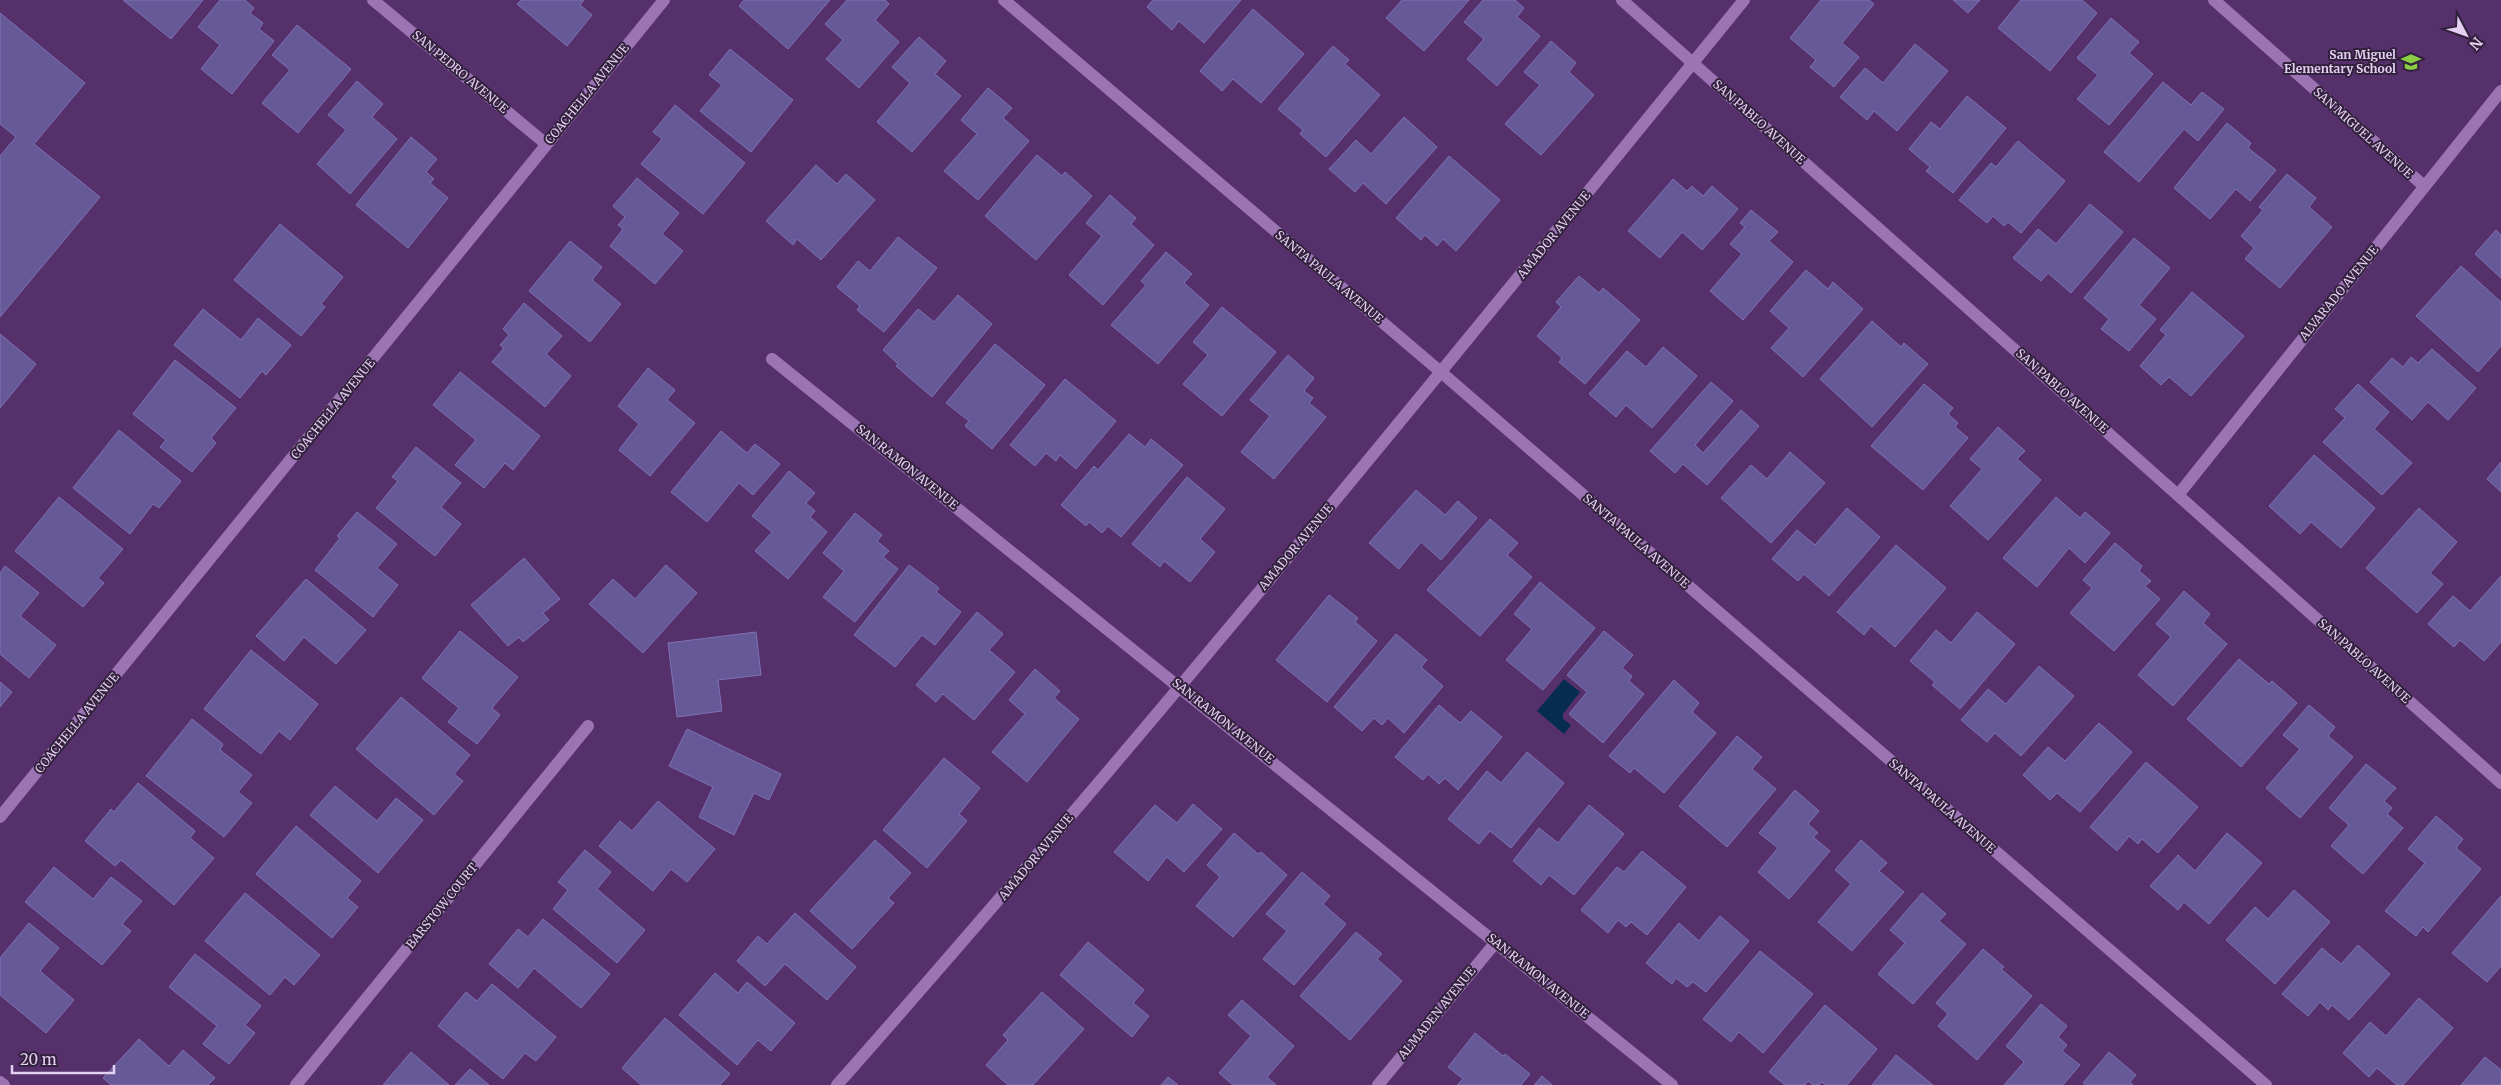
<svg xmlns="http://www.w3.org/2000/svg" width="2501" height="1085" font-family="Merriweather,serif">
  <rect width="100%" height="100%" fill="#55306a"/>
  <polygon fill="#072c51" points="1564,679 1580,692 1563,714 1563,719 1571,725 1564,734 1537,711"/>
  <g fill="#665997" stroke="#7f71b5">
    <polygon points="123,0 203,0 171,39"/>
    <polygon points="220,0 245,0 254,8 250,13 263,23 259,29 274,41 232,94 201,69 220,45 198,27"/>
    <polygon points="521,0 584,0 580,5 592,15 567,46 517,4"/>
    <polygon points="744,0 830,0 788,49 739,6"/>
    <polygon points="847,0 885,0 889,4 875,20 899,42 859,88 826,59 843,40 825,24"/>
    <polygon points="1153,0 1241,0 1204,43 1179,21 1172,30 1147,7"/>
    <polygon points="1402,0 1469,0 1424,51 1386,18"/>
    <polygon points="1483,0 1515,0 1524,8 1517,17 1540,36 1497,86 1467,59 1484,39 1464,22"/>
    <polygon points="1821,0 1869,0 1874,4 1842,43 1859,57 1834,87 1810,67 1816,60 1790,38"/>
    <polygon points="1953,0 1980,0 1968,13"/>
    <polygon points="2021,0 2082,0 2097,13 2050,71 1998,28"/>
    <polygon points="1253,9 1304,54 1261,103 1233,79 1222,91 1200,71"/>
    <polygon points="0,13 85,83 34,144 100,197 0,317 0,156 16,137 0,124"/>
    <polygon points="2111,18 2139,42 2129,53 2153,74 2109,125 2077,99 2098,75 2077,58"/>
    <polygon points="297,25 351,69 298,133 262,103 290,70 272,55"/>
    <polygon points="919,37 946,61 935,74 961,96 912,152 877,122 910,83 892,67"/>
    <polygon points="1551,41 1576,63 1569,72 1594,95 1541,155 1505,124 1540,85 1524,72"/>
    <polygon points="1915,44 1948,71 1897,131 1874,111 1867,120 1840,97 1865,68 1883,83"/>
    <polygon points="1333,46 1349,60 1345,64 1380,95 1326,157 1300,134 1303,130 1278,109"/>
    <polygon points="730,49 793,100 751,152 700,111 722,85 709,75"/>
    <polygon points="357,81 383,104 372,117 397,139 350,194 317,164 346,130 328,115"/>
    <polygon points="2163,82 2191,105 2202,92 2224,109 2198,141 2184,129 2139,182 2104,152"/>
    <polygon points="988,88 1012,108 1003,118 1029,141 978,200 944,171 977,134 961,120"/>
    <polygon points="1967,96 2006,128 1953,193 1926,171 1930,167 1909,149 1931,122 1940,129"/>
    <polygon points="675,105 745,163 703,214 641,164 662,139 653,132"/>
    <polygon points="1404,117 1437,147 1386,204 1363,183 1355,192 1329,169 1356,140 1371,154"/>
    <polygon points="2227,123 2251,143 2248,148 2276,170 2250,201 2236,189 2210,219 2174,188"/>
    <polygon points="411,137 437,159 426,172 434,179 430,183 448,198 408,248 356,205"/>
    <polygon points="2018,141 2065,181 2021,233 2008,222 2004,226 1993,216 1987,223 1959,200 1991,163 1996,167"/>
    <polygon points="1037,155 1062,176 1065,172 1092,196 1036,260 985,216"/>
    <polygon points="1449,156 1500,200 1456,251 1443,239 1437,246 1425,235 1421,240 1396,218"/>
    <polygon points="816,165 837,184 846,174 875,200 821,260 797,239 793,245 766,221"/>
    <polygon points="2287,174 2316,198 2309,207 2332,227 2280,288 2245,259 2254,248 2241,236 2263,210 2259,207"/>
    <polygon points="637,178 679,213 662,234 683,251 655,284 610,246 623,229 618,225 625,217 613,206"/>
    <polygon points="1673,179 1687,191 1692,186 1703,196 1712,186 1738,209 1702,250 1682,232 1660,258 1628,231"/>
    <polygon points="1110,195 1136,218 1131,224 1154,245 1103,305 1069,275 1102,236 1086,223"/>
    <polygon points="2090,204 2123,232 2071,293 2048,273 2041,281 2013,258 2038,229 2056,244"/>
    <polygon points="1751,210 1778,232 1769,241 1793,262 1743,320 1710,291 1742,254 1730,244 1745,227 1740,223"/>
    <polygon points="280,224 343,277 321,304 325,307 301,336 234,280"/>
    <polygon points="2496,230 2501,235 2501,278 2475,254"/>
    <polygon points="898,237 937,268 884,332 857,310 860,306 837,287 858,261 870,271"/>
    <polygon points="2134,238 2170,268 2139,305 2156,319 2129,351 2101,329 2109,319 2084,298"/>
    <polygon points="570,241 602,267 592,280 621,304 590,342 529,291"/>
    <polygon points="1166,252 1192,274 1184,283 1209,305 1158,364 1111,325 1146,285 1141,281"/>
    <polygon points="2461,266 2501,302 2501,346 2478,372 2416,316"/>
    <polygon points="1806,270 1828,289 1833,282 1863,309 1803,377 1771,348 1789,328 1770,311"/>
    <polygon points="1579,276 1599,293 1603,288 1640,320 1585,384 1559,362 1562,358 1537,336 1561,307 1556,302"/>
    <polygon points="2192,292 2244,336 2191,396 2169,377 2161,385 2140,366 2166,335 2160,330"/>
    <polygon points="958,295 992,324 932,397 896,366 898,364 883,350 918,309 934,322"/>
    <polygon points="524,303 562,336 546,354 571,376 545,407 492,362 504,348 500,345 509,335 503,329"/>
    <polygon points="1222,307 1276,352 1222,416 1183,384 1208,355 1193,342"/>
    <polygon points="203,309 241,340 258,318 291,345 266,375 262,371 240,398 174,345"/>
    <polygon points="1872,321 1901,347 1904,343 1928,364 1872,427 1820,379"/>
    <polygon points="0,334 36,364 0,408"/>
    <polygon points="995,344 1045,385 992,449 965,426 969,421 946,403"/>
    <polygon points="1663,347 1697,376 1652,428 1626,405 1616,417 1589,394 1627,351 1646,367"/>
    <polygon points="2432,349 2476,388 2448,420 2428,402 2412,420 2370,382 2392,358 2403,367 2411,357 2418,363"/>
    <polygon points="1288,355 1314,378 1304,391 1313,398 1309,403 1326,417 1274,479 1241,452 1270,416 1250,400"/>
    <polygon points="175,360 236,408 211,438 216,443 192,472 160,447 166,440 133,414"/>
    <polygon points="648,368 675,390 667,400 695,423 650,476 619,450 639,424 618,406"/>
    <polygon points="460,372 540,436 513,470 505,463 484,488 455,465 476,440 433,405"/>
    <polygon points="1065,379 1116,421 1076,469 1060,455 1056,461 1046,453 1035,466 1010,445"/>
    <polygon points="1711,382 1733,401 1695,445 1703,453 1741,410 1759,426 1707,485 1683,464 1675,473 1650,451"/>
    <polygon points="1924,384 1953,408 1948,414 1958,423 1955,427 1968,438 1923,490 1871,446"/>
    <polygon points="2358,384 2389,412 2374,429 2412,463 2382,495 2323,442 2345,418 2335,409"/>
    <polygon points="1998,427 2025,451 2017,459 2041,480 1988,540 1950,506 1982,469 1970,459"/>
    <polygon points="119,430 181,481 159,508 153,504 130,534 73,488"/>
    <polygon points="721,431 747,453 755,444 780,464 753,495 739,483 707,522 671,492"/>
    <polygon points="1129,434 1145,447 1151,439 1183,465 1121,537 1108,526 1102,533 1089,522 1086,526 1061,505 1094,466 1098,470"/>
    <polygon points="416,447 461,483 441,507 461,524 435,556 376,508 398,481 392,477"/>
    <polygon points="1790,452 1825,483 1771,543 1721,498 1751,465 1767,479"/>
    <polygon points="2314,455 2375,508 2341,548 2311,522 2300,534 2269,506"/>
    <polygon points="2501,462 2501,492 2487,479"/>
    <polygon points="789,471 815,493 806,503 815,511 810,517 827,532 788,579 755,551 772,532 752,516"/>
    <polygon points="1187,477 1225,509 1200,539 1215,552 1190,582 1164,561 1160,567 1132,544"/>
    <polygon points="1416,490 1445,515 1458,501 1477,518 1441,560 1421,542 1399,569 1369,543"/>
    <polygon points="59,497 123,549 98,578 104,583 83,607 15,551"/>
    <polygon points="2056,497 2080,518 2085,512 2110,533 2085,563 2069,548 2037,587 2003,558"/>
    <polygon points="1847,508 1880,537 1829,596 1804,574 1798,581 1772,559 1797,530 1815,545"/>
    <polygon points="2419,508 2457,542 2430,573 2443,584 2417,613 2366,568"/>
    <polygon points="357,512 397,544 377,568 398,585 373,617 315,570 340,538 337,536"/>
    <polygon points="855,513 882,535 877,541 889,551 883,557 898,569 855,622 823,597 844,571 823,553"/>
    <polygon points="1490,519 1518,543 1507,555 1532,577 1480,636 1427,590"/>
    <polygon points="2115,543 2142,566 2139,571 2151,581 2145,586 2160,599 2114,651 2070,613 2092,588 2083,580"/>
    <polygon points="1896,545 1946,588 1895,647 1871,626 1864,635 1837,612"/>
    <polygon points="524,558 560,599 543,613 549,620 523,642 519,637 508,646 471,605"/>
    <polygon points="666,565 697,593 643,653 589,604 613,579 635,599"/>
    <polygon points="909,565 939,588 936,592 961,612 935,645 922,635 895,667 854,635"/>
    <polygon points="5,566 39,593 20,616 56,645 29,678 0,654 0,573"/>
    <polygon points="2501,576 2501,642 2484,661 2460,640 2454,647 2428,624 2453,596 2470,611"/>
    <polygon points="306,579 366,630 336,664 304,637 284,661 256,636"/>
    <polygon points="1540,582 1595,628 1543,690 1506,660 1532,629 1514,614"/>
    <polygon points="2184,591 2210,614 2203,623 2227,644 2173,706 2138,675 2171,637 2156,624"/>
    <polygon points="1329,595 1358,618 1355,622 1377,641 1327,702 1276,660"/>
    <polygon points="977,612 1003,634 989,650 1015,672 974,720 943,694 936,702 916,685"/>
    <polygon points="1977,612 2015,644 1960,709 1932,685 1935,682 1910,661 1936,630 1951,643"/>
    <polygon points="460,631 518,677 492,708 500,715 477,744 448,722 459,708 422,678"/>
    <polygon points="1604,631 1633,655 1622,668 1632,676 1629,681 1644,694 1603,743 1569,714 1587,692 1567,675"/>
    <polygon points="756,632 761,675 718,680 722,711 677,717 668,643"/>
    <polygon points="1396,634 1427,660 1421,667 1443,686 1404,733 1388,718 1382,725 1374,718 1362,731 1334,707"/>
    <polygon points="251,650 318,704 290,740 279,731 261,754 204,709"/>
    <polygon points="2239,659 2269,684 2272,681 2297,703 2241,767 2187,719"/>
    <polygon points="2039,666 2074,696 2021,756 1995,733 1987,742 1961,720 1988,689 2006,704"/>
    <polygon points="1035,669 1060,691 1054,698 1079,719 1027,782 992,752 1025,714 1009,700"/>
    <polygon points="1674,680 1699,703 1692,712 1716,733 1664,793 1634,768 1630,773 1609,756"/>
    <polygon points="0,682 12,692 0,707"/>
    <polygon points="401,697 470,755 454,774 463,781 434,815 356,749"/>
    <polygon points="1439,705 1460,723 1471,711 1502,737 1458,790 1445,778 1439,784 1428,774 1423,780 1395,757"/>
    <polygon points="2309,705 2335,727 2328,736 2353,757 2300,818 2266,788 2300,749 2283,735"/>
    <polygon points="192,719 223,744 220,750 252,775 238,792 252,803 224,837 146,776"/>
    <polygon points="2099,723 2132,752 2080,812 2057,793 2050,800 2023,775 2048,747 2065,761"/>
    <polygon points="687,729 781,774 769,800 754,793 734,835 699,817 713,787 669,766"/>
    <polygon points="1737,736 1762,757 1752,769 1776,789 1727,847 1679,806"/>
    <polygon points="1527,752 1564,783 1511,848 1490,831 1479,844 1448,819 1487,771 1501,783"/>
    <polygon points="944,758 980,788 959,814 967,821 927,868 883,830"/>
    <polygon points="2146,762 2198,807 2158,853 2142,839 2138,844 2129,836 2117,851 2090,827"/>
    <polygon points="2366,764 2396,788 2384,801 2392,808 2387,814 2403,828 2363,874 2331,846 2349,825 2329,808"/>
    <polygon points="138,783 195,831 190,838 214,858 174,905 121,860 115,866 85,841 111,809 114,812"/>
    <polygon points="335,786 377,821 396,798 423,820 378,873 310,815"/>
    <polygon points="1795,790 1819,811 1808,824 1818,833 1813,837 1830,851 1789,899 1758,872 1778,848 1759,833"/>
    <polygon points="658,801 715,849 687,882 671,869 653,891 599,846 620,821 632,831"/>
    <polygon points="1193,804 1222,829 1184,872 1167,857 1148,881 1114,852 1155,805 1177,823"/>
    <polygon points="1589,805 1624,834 1574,895 1549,875 1541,885 1513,861 1539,828 1558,843"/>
    <polygon points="2436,816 2463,839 2456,848 2481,869 2428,932 2423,927 2416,936 2385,911 2425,863 2408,849"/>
    <polygon points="296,826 361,881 347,898 358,907 332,938 256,874"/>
    <polygon points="1234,833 1258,854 1261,852 1287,875 1233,937 1196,906 1220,877 1207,865"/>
    <polygon points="2227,833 2262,863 2209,924 2184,902 2178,910 2150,886 2178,855 2195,871"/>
    <polygon points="875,840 911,873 888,898 894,903 852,949 810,911"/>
    <polygon points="1861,840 1887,863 1879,871 1904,892 1852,951 1818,922 1851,884 1835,870"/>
    <polygon points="585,850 611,872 597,889 645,930 617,963 553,909 568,890 558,882"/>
    <polygon points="1642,851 1686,887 1647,935 1631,922 1626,927 1618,920 1608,933 1581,910 1617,867 1624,872"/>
    <polygon points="54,867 93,899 111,877 142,901 122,924 131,931 102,965 25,902"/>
    <polygon points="1302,872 1330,896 1323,904 1346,924 1294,985 1263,959 1287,931 1266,914"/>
    <polygon points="2294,890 2330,922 2275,984 2226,940 2255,907 2268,919"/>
    <polygon points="245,893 320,955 294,985 285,977 270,995 205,941"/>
    <polygon points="1922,893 1946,914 1939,921 1966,944 1913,1004 1878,974 1905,943 1890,930"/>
    <polygon points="2501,896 2501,966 2487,982 2452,953"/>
    <polygon points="795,913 856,967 827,1000 785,964 765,986 737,961 758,936 767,944"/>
    <polygon points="1720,916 1749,941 1706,992 1693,982 1687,987 1676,978 1672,984 1646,963 1679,923 1699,941"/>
    <polygon points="543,919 610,974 581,1008 534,968 518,988 489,964 518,929 528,937"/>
    <polygon points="29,923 59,948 40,971 74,1000 46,1033 0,995 0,958"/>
    <polygon points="1356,932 1382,954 1377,959 1402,981 1350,1040 1300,996"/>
    <polygon points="1088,942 1144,990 1133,1003 1149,1016 1132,1037 1060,975"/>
    <polygon points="2358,945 2390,974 2349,1020 2332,1005 2328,1010 2320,1002 2308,1016 2282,994 2322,948 2341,964"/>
    <polygon points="1983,949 2004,967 2001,969 2032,996 1977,1060 1938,1026 1948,1014 1936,1003"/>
    <polygon points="1760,951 1813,994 1763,1053 1739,1032 1731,1042 1703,1019"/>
    <polygon points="195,954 261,1006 245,1025 255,1033 229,1064 203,1044 217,1026 169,987"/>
    <polygon points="715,973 738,993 747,982 795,1023 771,1051 758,1040 737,1065 679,1015"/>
    <polygon points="492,984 556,1037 536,1061 525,1053 503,1079 438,1026 466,992 477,1001"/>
    <polygon points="1042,992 1084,1029 1033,1085 1008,1085 986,1065 1008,1040 1003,1035"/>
    <polygon points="2419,998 2453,1028 2403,1085 2397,1085 2377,1068 2369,1077 2343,1053 2370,1022 2386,1036"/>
    <polygon points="1242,1000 1294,1046 1267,1077 1276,1085 1233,1085 1219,1073 1251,1036 1228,1015"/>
    <polygon points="2041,1004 2067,1026 2058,1037 2067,1045 2062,1051 2080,1065 2063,1085 2004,1085 2024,1062 2006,1046"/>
    <polygon points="1825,1005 1877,1049 1847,1085 1825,1085 1822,1082 1819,1085 1813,1085 1808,1081 1805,1085 1785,1085 1769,1072"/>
    <polygon points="665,1018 730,1074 720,1085 641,1085 622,1068"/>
    <polygon points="1475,1033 1503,1056 1505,1054 1530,1074 1521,1085 1457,1085 1463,1079 1448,1067"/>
    <polygon points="139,1039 169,1066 183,1050 215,1078 208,1085 111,1085 103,1078"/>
    <polygon points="411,1052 449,1085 383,1085"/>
    <polygon points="2109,1052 2136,1075 2130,1082 2133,1085 2086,1085 2083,1083"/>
    <polygon points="1896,1055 1933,1085 1872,1085"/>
    <polygon points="2485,1057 2501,1070 2501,1085 2461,1085"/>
    <polygon points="470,1069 489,1085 455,1085"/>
    <polygon points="1542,1076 1552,1085 1534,1085"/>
    <polygon points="1168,1077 1178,1085 1161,1085"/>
  </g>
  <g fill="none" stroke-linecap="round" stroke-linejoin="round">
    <g stroke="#9c74b4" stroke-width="12">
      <polyline points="373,0 546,144"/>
      <polyline points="1004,0 1442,373 2266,1085"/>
      <polyline points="1622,0 2501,783"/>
      <polyline points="2214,0 2424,186"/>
      <polyline points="772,359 1672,1085"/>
      <polyline points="2178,495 2501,91"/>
      <polyline points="0,817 664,0"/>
      <polyline points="0,1082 4,1085"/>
      <polyline points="296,1085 588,726"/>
      <path d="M 837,1085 C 1149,732 1447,366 1744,0"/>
      <polyline points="1378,1085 1496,942"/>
    </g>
  </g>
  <defs>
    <symbol id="school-bare" viewBox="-9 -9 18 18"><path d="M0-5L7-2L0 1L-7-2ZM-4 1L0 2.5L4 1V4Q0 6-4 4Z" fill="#8bce46" stroke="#32213c" stroke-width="2.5" paint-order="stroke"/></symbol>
  </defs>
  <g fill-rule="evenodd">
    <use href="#school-bare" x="2397" y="48" width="28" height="28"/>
  </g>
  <g text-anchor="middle" stroke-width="4" stroke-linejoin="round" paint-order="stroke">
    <g font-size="12" font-weight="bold" fill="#e4d0f2" stroke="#32213c" text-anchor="end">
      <text x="2396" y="59">San Miguel<tspan x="2396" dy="14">Elementary School</tspan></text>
    </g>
    <g font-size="12" fill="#e4d0f2" stroke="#32213c">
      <text transform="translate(460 72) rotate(40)" y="4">SAN PEDRO AVENUE</text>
      <text transform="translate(587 94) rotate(-51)" y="4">COACHELLA AVENUE</text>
      <text transform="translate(1759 122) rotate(42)" y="4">SAN PABLO AVENUE</text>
      <text transform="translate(2363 133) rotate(42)" y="4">SAN MIGUEL AVENUE</text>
      <text transform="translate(1554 235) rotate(-51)" y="4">AMADOR AVENUE</text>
      <text transform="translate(1329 277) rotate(40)" y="4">SANTA PAULA AVENUE</text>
      <text transform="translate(2339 293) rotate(-51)" y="4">ALVARADO AVENUE</text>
      <text transform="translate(2062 391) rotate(42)" y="4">SAN PABLO AVENUE</text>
      <text transform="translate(333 409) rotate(-51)" y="4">COACHELLA AVENUE</text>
      <text transform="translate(907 467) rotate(39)" y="4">SAN RAMON AVENUE</text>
      <text transform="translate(1636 541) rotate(41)" y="4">SANTA PAULA AVENUE</text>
      <text transform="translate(1296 547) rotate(-50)" y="4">AMADOR AVENUE</text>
      <text transform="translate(2364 661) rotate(42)" y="4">SAN PABLO AVENUE</text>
      <text transform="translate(1223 721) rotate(39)" y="4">SAN RAMON AVENUE</text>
      <text transform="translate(77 723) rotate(-51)" y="4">COACHELLA AVENUE</text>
      <text transform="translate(1942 806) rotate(41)" y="4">SANTA PAULA AVENUE</text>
      <text transform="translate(1036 857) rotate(-50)" y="4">AMADOR AVENUE</text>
      <text transform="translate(442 906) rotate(-51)" y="4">BARSTOW COURT</text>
      <text transform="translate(1538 976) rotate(39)" y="4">SAN RAMON AVENUE</text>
      <text transform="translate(1437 1013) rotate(-51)" y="4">ALMADEN AVENUE</text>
    </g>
  </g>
  <g transform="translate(2466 35) rotate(131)" stroke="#32213c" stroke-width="4" paint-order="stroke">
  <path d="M0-4L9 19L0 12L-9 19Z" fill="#e4d0f2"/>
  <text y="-8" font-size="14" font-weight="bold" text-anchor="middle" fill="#e4d0f2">N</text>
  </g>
  <path d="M12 1065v8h102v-8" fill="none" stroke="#e4d0f2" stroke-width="2.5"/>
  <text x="20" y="1065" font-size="15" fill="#e4d0f2" stroke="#32213c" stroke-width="4" paint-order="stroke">20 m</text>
</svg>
